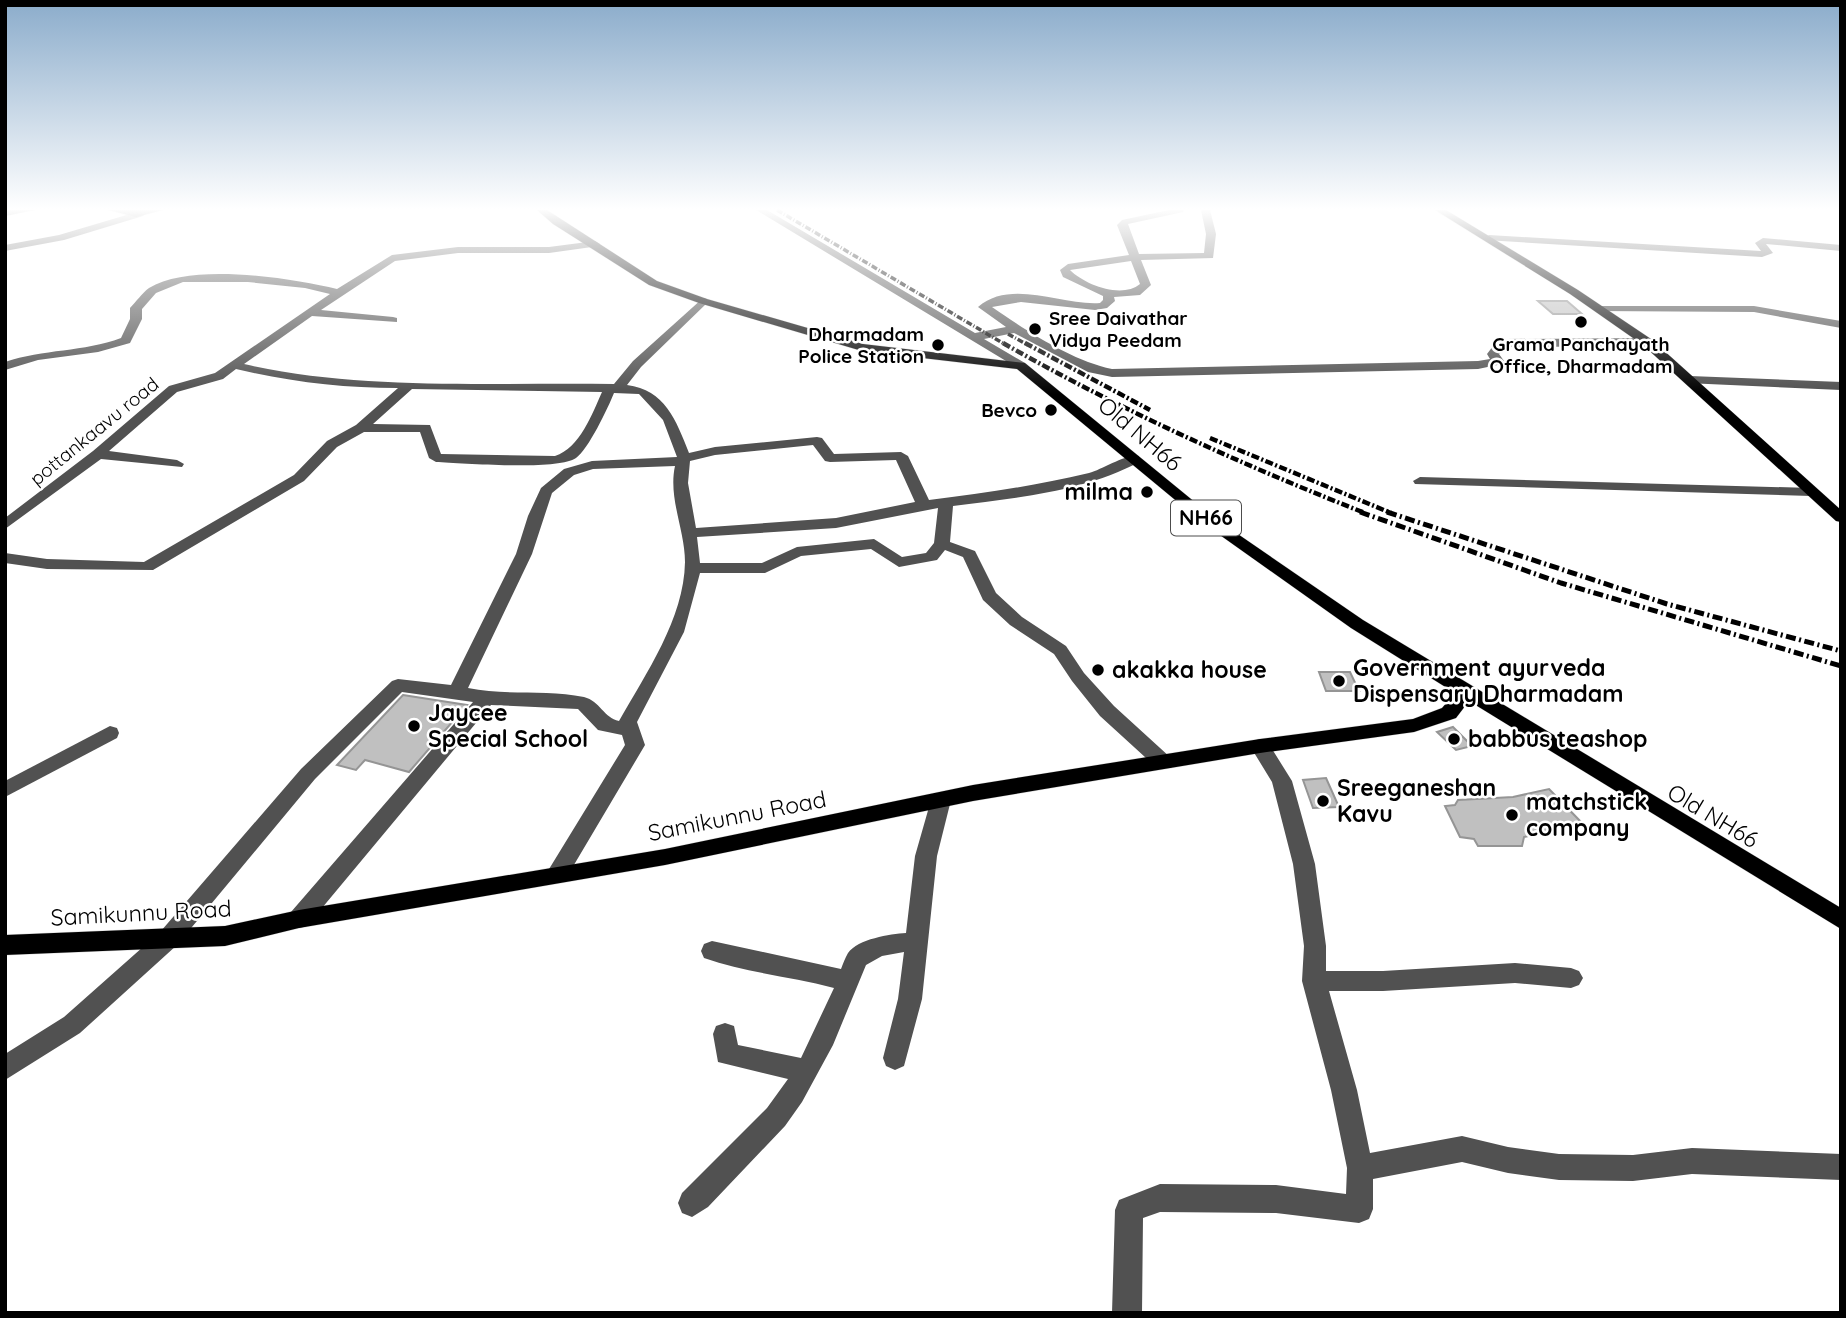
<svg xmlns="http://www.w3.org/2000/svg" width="1846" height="1318" font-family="Quicksand,sans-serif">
  <rect width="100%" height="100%" fill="#fff"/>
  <g fill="#c0c0c0" stroke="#959595" stroke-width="2">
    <polygon points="1538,301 1567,301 1582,314 1553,314"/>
    <polygon points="1319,672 1350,672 1359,691 1326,691"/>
    <polygon points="403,695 467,705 409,772 365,760 356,770 337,765"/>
    <polygon points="1453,727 1472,746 1456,750 1437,732"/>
    <polygon points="1326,778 1339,807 1313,808 1303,780"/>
    <polygon points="1549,789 1583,824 1524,837 1522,846 1478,846 1474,839 1460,837 1445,806 1455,805 1458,800 1513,797"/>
  </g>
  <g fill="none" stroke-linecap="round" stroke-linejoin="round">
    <defs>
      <g id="major">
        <polygon points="5,210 35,210 5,216"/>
        <polygon points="108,210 163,210 136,217"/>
        <polygon points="537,210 547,210 657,281 707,299 863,344 1025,363 1213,517 1363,620 1841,908 1841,929 1469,701 1456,718 1414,732 1260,753 973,801 665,865 299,928 225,946 5,955 5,935 225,926 299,910 665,849 973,785 1260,739 1413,719 1442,708 1455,693 1351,628 1203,523 1017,369 862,351 699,303 649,285 553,224"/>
        <polygon points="1435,210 1446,210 1578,290 1651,339 1841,510 1841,522 1836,521 1643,345 1570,294"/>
      </g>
    </defs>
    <use href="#major" stroke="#dbdbdb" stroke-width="1"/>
    <g fill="#515151" fill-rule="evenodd">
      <path d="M 756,210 L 767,210 L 975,333 L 1006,327 L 978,307 C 1011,278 1063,306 1100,303 L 1103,300 L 1103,296 L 1063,277 L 1060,270 L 1068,264 L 1129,255 L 1117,225 L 1122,220 L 1169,210 L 1184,210 L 1183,212 L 1128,224 L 1139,254 L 1204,253 L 1206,234 L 1201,210 L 1210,210 L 1216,234 L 1213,258 L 1141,260 L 1151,285 L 1140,295 L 1114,297 L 1115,301 L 1107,308 L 1095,310 L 1021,302 L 992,307 C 1025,330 1072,361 1112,369 L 1478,361 L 1490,359 L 1487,354 L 1496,342 L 1507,339 L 1647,338 L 1653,342 L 1647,346 L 1508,347 L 1499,354 L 1504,361 L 1502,364 L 1478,369 L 1112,377 L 1088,372 L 1014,333 L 984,339 L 1025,363 L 1025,369 L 1021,370 ZM 1131,261 L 1140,284 C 1122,299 1085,285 1070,270 Z"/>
      <polygon points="140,211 145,214 143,216 64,240 5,251 5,245 59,235"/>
      <polygon points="1489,235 1761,251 1755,243 1763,238 1841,245 1841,251 1766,244 1773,253 1762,257 1485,240 1484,238"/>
      <path d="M 595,241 L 600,244 L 599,246 L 549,253 L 458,253 L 395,261 L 321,310 L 393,317 L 397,318 L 397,322 L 312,316 L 244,364 C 361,391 494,382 614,384 L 633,361 L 703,298 L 707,299 L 707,303 L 641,367 L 627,385 C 665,390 676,420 689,453 L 715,447 L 817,437 L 822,438 L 834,454 L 901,452 L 908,456 L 929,500 C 985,493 1034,486 1089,473 C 1103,469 1127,453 1139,456 L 1139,462 C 1083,492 1015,498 953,506 L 950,542 L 975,551 L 996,593 L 1022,617 L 1066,646 L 1084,673 L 1114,706 L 1171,758 L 1174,763 L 1171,768 L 1157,768 L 1100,716 L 1072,681 L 1054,654 L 1010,625 L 983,600 L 963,557 L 945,550 L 937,560 L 899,567 L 871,549 L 801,556 L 765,573 L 700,573 L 684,632 L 637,722 L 645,745 L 565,880 L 557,883 L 549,880 L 546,874 L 625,745 L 622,735 L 598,730 L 578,709 L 491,705 L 307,926 L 299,928 L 291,926 L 288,919 L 291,912 L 473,702 L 402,692 L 315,779 L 177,945 L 80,1033 L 5,1080 L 5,1054 L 64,1017 L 161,931 L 301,769 L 392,681 L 398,679 L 451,685 L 516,554 L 528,516 L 541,488 L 564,469 L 592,461 L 677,457 L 663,420 L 639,394 L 614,393 C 608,408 588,450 576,458 C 557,471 463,463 436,462 L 429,458 L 420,432 L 364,432 L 337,447 L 304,481 L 153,570 L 47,569 L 5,563 L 5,553 L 47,559 L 144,562 L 294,475 L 327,441 L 356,425 L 398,388 C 342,388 290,382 236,369 L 223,379 L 177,392 L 109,451 L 177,460 L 184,464 L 182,467 L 101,459 L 5,529 L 5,518 L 93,451 L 169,386 L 215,373 L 330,294 L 305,288 L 248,282 L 183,282 L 156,293 L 142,309 L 142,319 L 130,343 L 98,352 L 38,360 L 5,370 L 5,362 C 43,349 84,352 121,338 L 130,319 L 130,308 C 136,302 142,293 149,288 C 191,262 290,278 337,289 L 392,255 L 458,247 L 549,247 ZM 412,389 L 602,392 C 592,414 580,448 555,456 L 441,454 L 430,425 L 373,424 ZM 813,445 L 825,461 L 830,462 L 896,460 L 915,502 L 836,518 L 696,528 L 688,483 L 690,461 L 715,455 ZM 675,466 C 668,498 685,530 685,562 C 684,619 646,673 619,721 C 604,718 600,701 584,697 C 547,689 506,696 468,688 L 532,554 L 552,493 L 574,475 L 593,469 ZM 938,508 L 934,543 L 926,553 L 902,557 L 874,539 L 797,547 L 762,563 L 700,563 L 697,537 L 836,528 Z"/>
      <polygon points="1600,306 1754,306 1841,321 1841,328 1754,312 1596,311 1596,307"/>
      <polygon points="1690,376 1841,382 1841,390 1686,383 1684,380"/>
      <polygon points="1420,477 1811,488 1818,492 1811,496 1415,484 1413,481"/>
      <polygon points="110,726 117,728 119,733 117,738 5,797 5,781"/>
      <polygon points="1260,739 1267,741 1292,781 1315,864 1326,946 1326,971 1383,971 1515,963 1571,968 1579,971 1583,978 1579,985 1571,988 1515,983 1383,991 1329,991 1357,1090 1370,1153 1462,1136 1508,1147 1559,1154 1633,1155 1692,1148 1841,1154 1841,1180 1692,1174 1633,1181 1559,1180 1508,1173 1462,1162 1373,1179 1373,1209 1369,1219 1359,1223 1276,1213 1160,1212 1143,1218 1142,1313 1112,1313 1115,1210 1119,1200 1160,1184 1276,1185 1346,1194 1347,1168 1331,1090 1302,981 1304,946 1293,864 1272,782 1250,746 1253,741"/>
      <path d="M 941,792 L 948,795 L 951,800 L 937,856 L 922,999 L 904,1066 L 895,1070 L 886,1066 L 883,1058 L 898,999 L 904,952 L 882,956 L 866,965 L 833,1045 L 802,1102 L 785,1126 L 708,1207 L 692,1217 L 682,1213 L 678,1203 L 682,1193 L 767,1108 L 788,1079 L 718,1062 L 713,1034 L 716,1026 L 725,1023 L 734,1026 L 738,1045 L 801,1058 L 834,988 C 790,976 746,973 704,958 L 701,951 L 704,944 L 712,941 L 841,969 C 843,964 845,958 848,953 C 858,939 890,934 906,933 L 915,856 L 931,800 L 934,795 Z"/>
    </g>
    <use href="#major" fill="#000" fill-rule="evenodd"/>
    <g stroke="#000" stroke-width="3.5" stroke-dasharray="6 2 1 2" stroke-linecap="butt">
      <polyline points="777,210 1006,345"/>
      <polyline points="1008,334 1028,345"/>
    </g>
    <g stroke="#000" stroke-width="4.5" stroke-dasharray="8 2.5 2 2.5" stroke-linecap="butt">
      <path d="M 1003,343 C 1119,409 1240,464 1365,513"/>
      <polyline points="1025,343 1150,410"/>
      <polyline points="1210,438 1391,513"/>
    </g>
    <g stroke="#000" stroke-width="5" stroke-dasharray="10 3.5 2 3.5" stroke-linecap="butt">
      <polyline points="1360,512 1561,583 1841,666"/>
      <polyline points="1387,512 1667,604 1841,651"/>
    </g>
  </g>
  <linearGradient id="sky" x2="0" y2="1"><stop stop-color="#8baccb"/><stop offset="0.53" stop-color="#fff"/><stop offset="1" stop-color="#fff" stop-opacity="0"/></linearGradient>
  <rect width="1846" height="394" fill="url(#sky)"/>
  <g fill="#000" stroke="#fff" stroke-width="2.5">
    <circle cx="1581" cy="322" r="7"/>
    <circle cx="1035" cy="329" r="7"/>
    <circle cx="938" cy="345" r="7"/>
    <circle cx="1051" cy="410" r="7"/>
    <circle cx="1147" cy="492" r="7"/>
    <circle cx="1098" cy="670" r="7"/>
    <circle cx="1339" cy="681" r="7"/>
    <circle cx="414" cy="726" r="7"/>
    <circle cx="1454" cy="739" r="7"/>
    <circle cx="1323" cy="801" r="7"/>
    <circle cx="1512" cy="815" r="7"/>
  </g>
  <g text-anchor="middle" stroke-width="5" stroke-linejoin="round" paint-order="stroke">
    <g font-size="19" font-weight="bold" fill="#000" stroke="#fff" text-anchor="end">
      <text x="1049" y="325" text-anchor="start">Sree Daivathar<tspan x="1049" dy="22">Vidya Peedam</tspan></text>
      <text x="924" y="341">Dharmadam<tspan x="924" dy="22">Police Station</tspan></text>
      <text x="1581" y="351" text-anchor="middle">Grama Panchayath<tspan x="1581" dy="22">Office, Dharmadam</tspan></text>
      <text x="1037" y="417">Bevco</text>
    </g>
    <g font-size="19" fill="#000" stroke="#fff">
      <text transform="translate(94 431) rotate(-39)" y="7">pottankaavu road</text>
    </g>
    <rect fill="#fff" stroke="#4c4c4c" stroke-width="2" x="1171" y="500.5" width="70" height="35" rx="5"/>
    <g font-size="21" font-weight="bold" fill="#000">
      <text x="1206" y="525">NH66</text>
    </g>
    <g font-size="23" fill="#000" stroke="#fff">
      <text transform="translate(1140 434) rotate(40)" y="8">Old NH66</text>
      <text transform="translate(737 816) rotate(-11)" y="8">Samikunnu Road</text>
      <text transform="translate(1713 816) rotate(31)" y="8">Old NH66</text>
      <text transform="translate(141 913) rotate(-3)" y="8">Samikunnu Road</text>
    </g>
    <g font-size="23" font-weight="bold" fill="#000" stroke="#fff" text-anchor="start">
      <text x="1133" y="500" text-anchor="end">milma</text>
      <text x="1353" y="676">Government ayurveda<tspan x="1353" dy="26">Dispensary Dharmadam</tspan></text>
      <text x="1112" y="678">akakka house</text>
      <text x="428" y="721">Jaycee<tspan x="428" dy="26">Special School</tspan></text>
      <text x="1468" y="747">babbus teashop</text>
      <text x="1337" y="796">Sreeganeshan<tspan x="1337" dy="26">Kavu</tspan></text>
      <text x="1526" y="810">matchstick<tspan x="1526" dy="26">company</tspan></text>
    </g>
  </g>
  <rect width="1846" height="1318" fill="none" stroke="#000000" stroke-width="14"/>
</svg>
